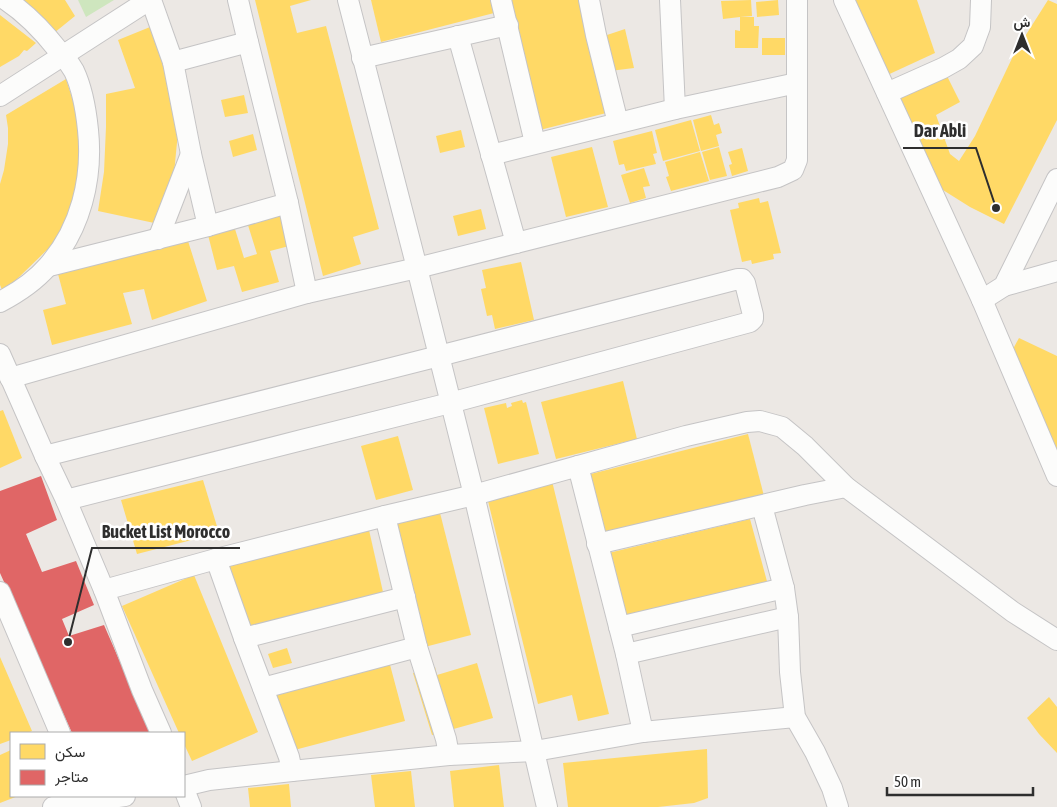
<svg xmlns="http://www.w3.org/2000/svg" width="1057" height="807" font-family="'Asap Condensed',Vazirmatn,sans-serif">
  <rect width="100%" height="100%" fill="#ece8e4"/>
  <polygon fill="#cee6be" points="78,0 114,0 86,17"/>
  <g fill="#ffd966">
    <polygon points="17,0 65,0 75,16 54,33 47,21 41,23"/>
    <polygon points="255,0 311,0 290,6 297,33 326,26 379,229 353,237 361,264 323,276"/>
    <polygon points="371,0 495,0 498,12 381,42"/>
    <polygon points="509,0 583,0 610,112 540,130"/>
    <polygon points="751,0 752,16 740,17 754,17 754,26 759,26 758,48 735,48 735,30 740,31 740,17 723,19 721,1"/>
    <polygon points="778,0 779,15 757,17 756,2"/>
    <polygon points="847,0 917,0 935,53 883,77"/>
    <polygon points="1048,0 1057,4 1057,120 1004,224 970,207 935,185 893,98 947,76 960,102 936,115 950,154 959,161 975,136 1015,52"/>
    <polygon points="0,15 36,43 27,51 24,50 19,56 0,67"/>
    <polygon points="155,25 171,76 178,132 173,184 159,224 98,211 104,172 106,127 106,94 135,88 118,40"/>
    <polygon points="625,29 634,68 610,71 607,35"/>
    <rect x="762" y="38" width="23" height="17"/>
    <polygon points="66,79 80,122 80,165 76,191 62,229 51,246 14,282 2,290 0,285 0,184 4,170 8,144 8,128 6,115"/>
    <polygon points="244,95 248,113 225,117 221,100"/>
    <polygon points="711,115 714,125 719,123 722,133 716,135 719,146 701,151 693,120"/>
    <polygon points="691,120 700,151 663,161 655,130"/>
    <polygon points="461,130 465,147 440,153 436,136"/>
    <polygon points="652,131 657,153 653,154 656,164 626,171 624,164 619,165 613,141"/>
    <polygon points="253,134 257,150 233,157 229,141"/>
    <polygon points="592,147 608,207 566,217 551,157"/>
    <polygon points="719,147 727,176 710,180 702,152"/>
    <polygon points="742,148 748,171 732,176 729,165 732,164 728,152"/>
    <polygon points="700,152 709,181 671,191 666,177 669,176 665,162"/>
    <polygon points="644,168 650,186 643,187 646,198 630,203 621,175"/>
    <polygon points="759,198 760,203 768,201 781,253 773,254 774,259 752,264 751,260 742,262 730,210 739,208 738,203"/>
    <polygon points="481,209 486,229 458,236 453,216"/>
    <polygon points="284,214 293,245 270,251 279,282 242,292 234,266 217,270 208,235 235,229 244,258 257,254 247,222"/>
    <polygon points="188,241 207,301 152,320 144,289 123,293 132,324 52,345 43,310 66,304 58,274"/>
    <polygon points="521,262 534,320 495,329 492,315 487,316 481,289 486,288 482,270"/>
    <polygon points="1019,338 1057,356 1057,464 1031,408 1038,405 1037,403 1034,405 1009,362 1015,350 1013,349"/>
    <polygon points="623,381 637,439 556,459 541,402"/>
    <polygon points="522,400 523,403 526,402 539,454 498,464 484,408 506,403 507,408 512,406 511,403"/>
    <polygon points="3,410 22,458 0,468 0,411"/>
    <polygon points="748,434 764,496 594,539 579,477"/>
    <polygon points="398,436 413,490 376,500 361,446"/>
    <polygon points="203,480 219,533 137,554 121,500"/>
    <polygon points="552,481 609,714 578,721 572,695 538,704 487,497"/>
    <polygon points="439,509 471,635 413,650 380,524"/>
    <polygon points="750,519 768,585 614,624 596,556"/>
    <polygon points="369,530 383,592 236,631 217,568"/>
    <polygon points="194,575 258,732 192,761 184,744 184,733 179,733 122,606"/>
    <polygon points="287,648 292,663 273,668 268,654"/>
    <polygon points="0,657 32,731 27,733 11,733 11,740 0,744"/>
    <polygon points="389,661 405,721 283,753 267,693"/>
    <polygon points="477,663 493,718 432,735 413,673 435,667 437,675"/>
    <polygon points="1049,697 1057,707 1057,753 1039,734 1027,718"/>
    <polygon points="707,749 708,798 694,803 658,807 568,807 563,763"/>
    <polygon points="11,750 11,796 18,796 0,803 0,755"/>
    <polygon points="499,765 504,807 454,807 450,771"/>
    <polygon points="411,771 415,807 375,807 371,775"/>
    <polygon points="289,784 291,807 250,807 248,788"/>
  </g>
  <polygon fill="#e06666" points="41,476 57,520 26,534 42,572 76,561 94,605 62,619 69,636 104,625 151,733 72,733 0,573 0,491"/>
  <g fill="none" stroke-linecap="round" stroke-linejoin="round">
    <defs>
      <g id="street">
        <polyline points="238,0 248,42"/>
        <polyline points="348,0 417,268 474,495 547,807"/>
        <polyline points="501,0 535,143"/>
        <polyline points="589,0 596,35 618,123"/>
        <polyline points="670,0 675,109"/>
        <polyline points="844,0 982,300 1057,476"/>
        <polyline points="458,36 516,243"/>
        <polyline points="362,58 508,25"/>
        <polyline points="173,62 248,42 288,203 307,293"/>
        <polyline points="887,93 943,68 959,59 973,46 980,27 981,0"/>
        <polyline points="0,96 149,0"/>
        <polyline points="491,155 675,109 797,83"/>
        <polyline points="208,226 288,203"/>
        <polyline points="158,239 191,154"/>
        <polyline points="49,266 208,226 191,154 173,62 151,0"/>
        <polyline points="1004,286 1057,271"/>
        <polyline points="982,300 1004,286 1057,179"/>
        <path d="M 0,302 C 17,293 35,281 48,266 C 81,229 93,178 88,130 C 86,110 83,90 74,71 C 70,64 64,56 58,50 C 43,31 27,14 6,0"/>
        <polyline points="0,354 45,456 66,500 104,590 142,690 161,733"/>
        <polyline points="10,378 307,293 417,268 778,177 793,170 797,160 797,0"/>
        <polyline points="45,456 439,356 738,279 742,279 745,283 753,315 753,319 750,322 450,403 302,440 66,500"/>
        <polyline points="578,466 626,654 643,732"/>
        <polyline points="762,506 784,588 788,617 790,672 795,717 815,752 832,788 838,807"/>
        <polyline points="385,516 417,647 446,739 449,755"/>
        <polyline points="597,544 805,495 846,487"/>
        <polyline points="216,559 244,638 289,757 292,771"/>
        <polyline points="104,590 216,559 385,516 474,495 686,436 747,422 760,421 782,427 805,446 846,487 1013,612 1057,640"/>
        <polyline points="0,592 60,733"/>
        <polyline points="619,627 784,588"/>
        <polyline points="244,638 405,597"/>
        <polyline points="626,654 788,617"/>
        <polyline points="263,688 417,647"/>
        <polyline points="184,786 209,780 292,771 449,755 535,751 643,732 795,717"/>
        <polyline points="184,789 191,807"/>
        <polyline points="53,807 125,796"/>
      </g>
    </defs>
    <use href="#street" stroke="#c5c4c5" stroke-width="22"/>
    <use href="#street" stroke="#fcfcfb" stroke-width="20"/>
  </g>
  <path fill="none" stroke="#2e2e2e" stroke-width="2" d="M996 208L976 148H903M68 642L92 548H240"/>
  <g fill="#2e2e2e" stroke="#fff" stroke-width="2">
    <circle cx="996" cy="208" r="5"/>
    <circle cx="68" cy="642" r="5"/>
  </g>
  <g font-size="18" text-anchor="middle" font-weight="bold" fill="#2e2e2e" stroke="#fff" stroke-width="5" stroke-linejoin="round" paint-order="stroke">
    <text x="940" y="137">Dar Abli</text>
    <text x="166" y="538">Bucket List Morocco</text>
  </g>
  <rect x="10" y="732" width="175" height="65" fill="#ffffff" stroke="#ababab"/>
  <rect x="20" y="744" width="25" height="15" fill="#ffd966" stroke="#ababab"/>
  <text x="55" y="757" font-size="15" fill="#2e2e2e">سكن</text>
  <rect x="20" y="770" width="25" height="15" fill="#e06666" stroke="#ababab"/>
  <text x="55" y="782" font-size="15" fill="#2e2e2e">متاجر</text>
  <g transform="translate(1022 35)" stroke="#ffffff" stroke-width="4" paint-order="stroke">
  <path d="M0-4L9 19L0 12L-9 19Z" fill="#2e2e2e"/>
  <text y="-8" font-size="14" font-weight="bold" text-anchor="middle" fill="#2e2e2e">ش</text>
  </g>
  <path d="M887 787v8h146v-8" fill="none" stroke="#2e2e2e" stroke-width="2.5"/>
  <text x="894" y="787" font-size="15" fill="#2e2e2e" stroke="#ffffff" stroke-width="4" paint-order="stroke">50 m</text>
</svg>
